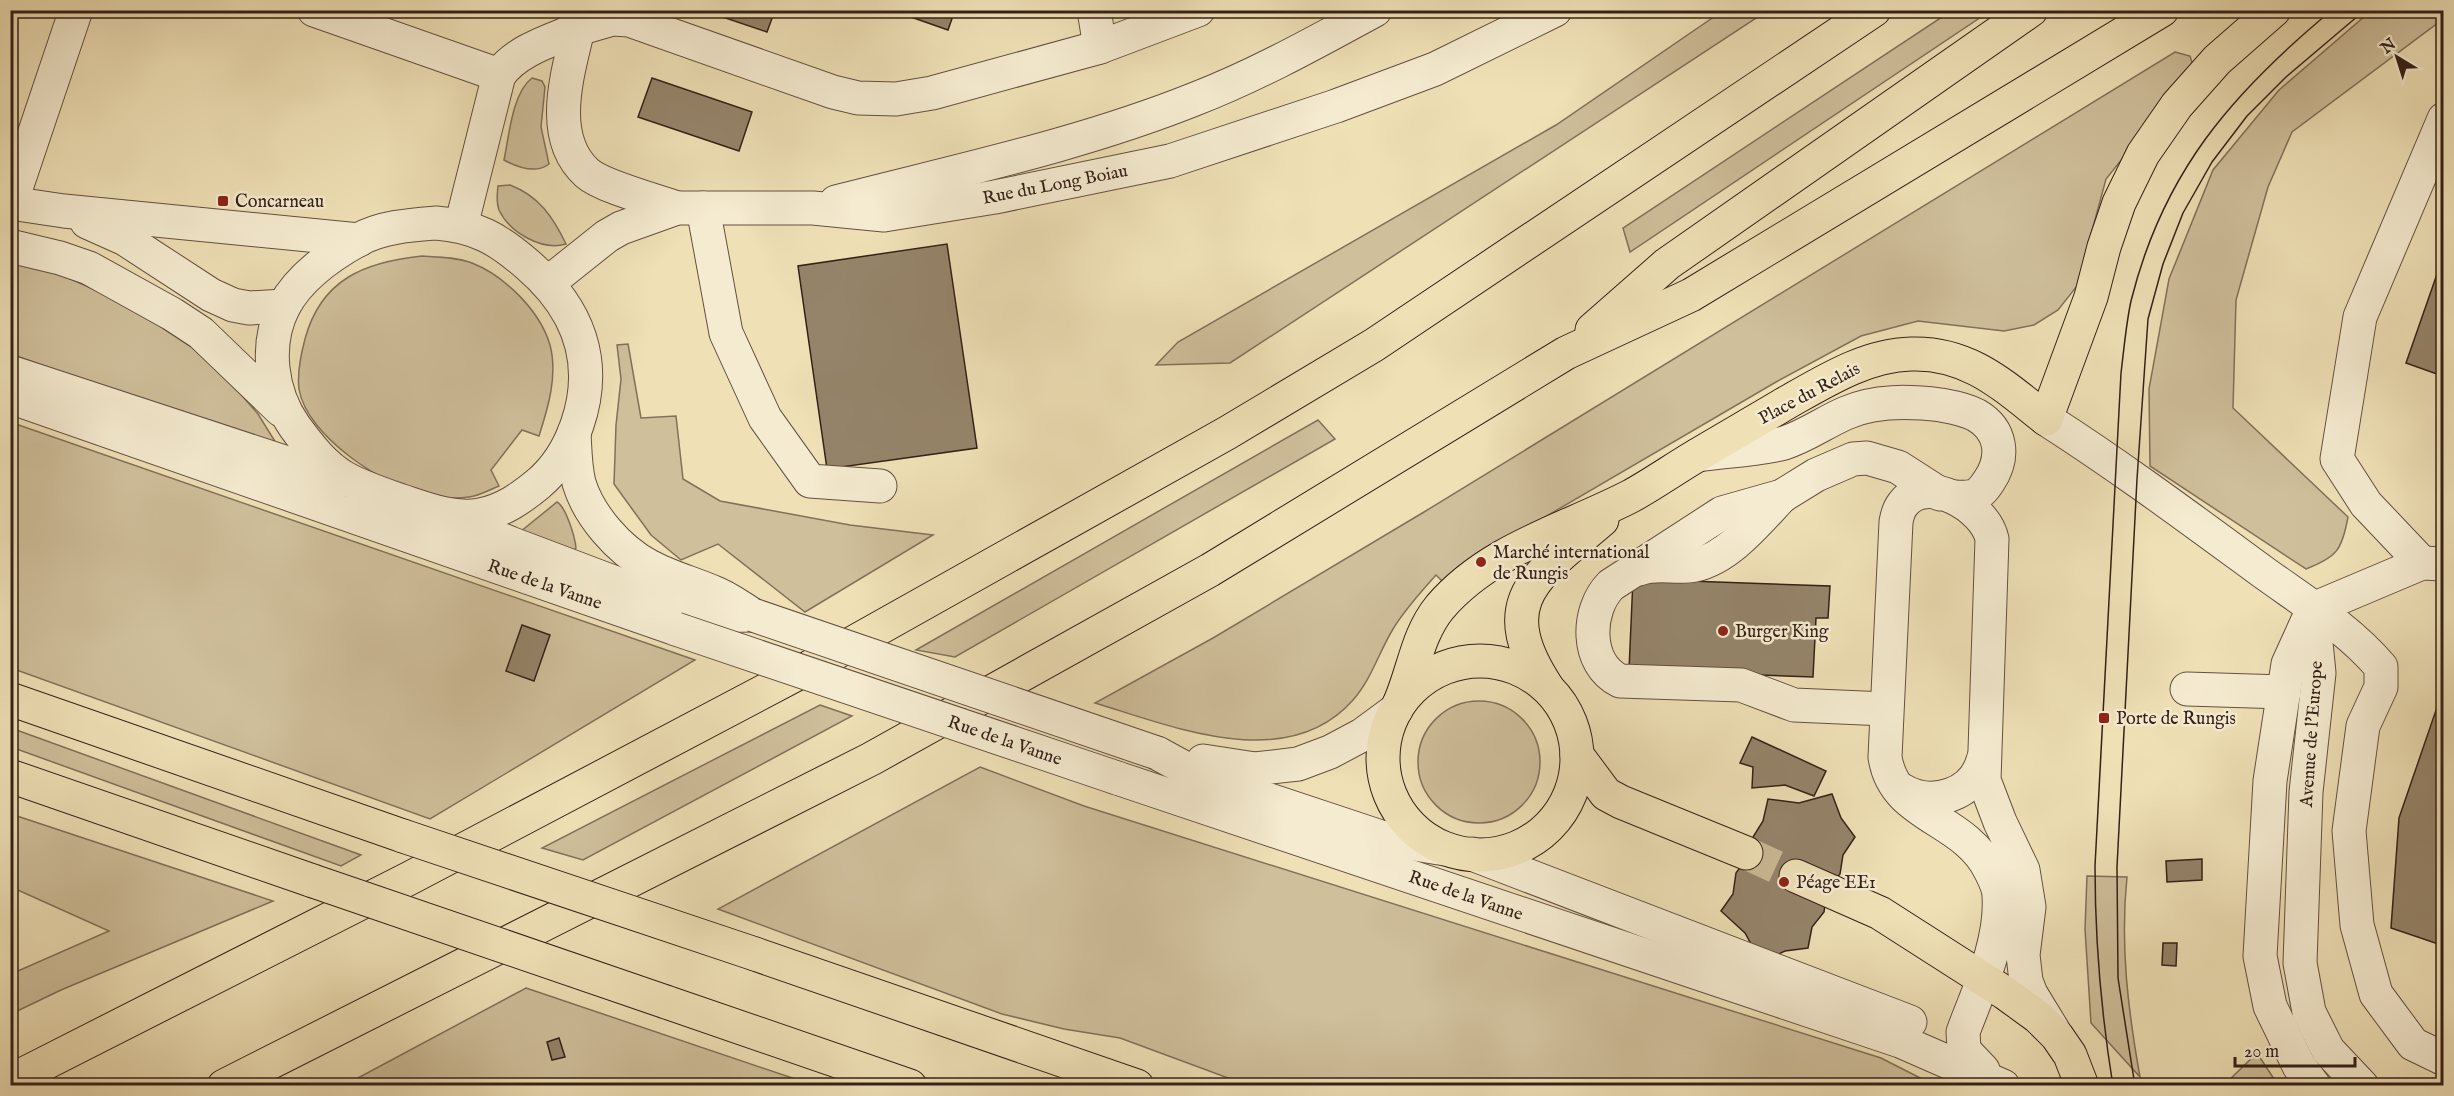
<svg xmlns="http://www.w3.org/2000/svg" width="2454" height="1096" font-family="'IM FELL English',serif">
  <rect width="100%" height="100%" fill="#efe0b6"/>
  <filter id="stains"><feTurbulence type="fractalNoise" baseFrequency=".00333" numOctaves="4"/><feColorMatrix values="0 0 0 0 .2 0 0 0 0 .09 0 0 0 0 .02 0 0 0 .5 -.17"/></filter>
  <radialGradient id="worn" r=".72"><stop offset=".6" stop-color="#630" stop-opacity="0"/><stop offset="1" stop-color="#630" stop-opacity=".3"/></radialGradient>
  <g fill="#cfbf9b" stroke="#82705a" stroke-width="1.5">
    <polygon points="1724,10 1767,11 1230,363 1156,365 1178,342 1556,125"/>
    <path d="M 2372,10 L 2443,11 L 2443,19 L 2292,132 L 2268,187 L 2236,300 L 2233,408 L 2348,517 C 2342,550 2337,557 2306,569 L 2150,466 L 2149,389 L 2169,279 L 2213,170 L 2279,90 Z"/>
    <polygon points="1951,11 1990,11 1630,252 1623,228"/>
    <path d="M 2175,52 L 2190,56 L 2194,69 L 2106,179 L 2077,286 L 2058,310 L 2034,325 L 2004,331 L 1918,321 L 1861,336 L 1776,382 L 1468,562 L 1444,583 L 1436,575 C 1420,593 1405,609 1393,629 C 1379,652 1371,680 1353,700 C 1287,775 1172,726 1095,703 L 1213,638 L 1424,512 Z"/>
    <path d="M 532,78 L 542,81 L 545,87 L 541,127 L 549,164 C 536,174 517,167 504,160 C 509,137 512,93 532,78 Z"/>
    <path d="M 510,185 C 539,196 553,217 566,244 C 542,251 510,233 499,210 C 496,202 497,194 498,186 Z"/>
    <path d="M 422,256 C 438,257 456,257 472,263 C 505,276 540,311 550,345 C 558,375 548,408 539,436 L 522,430 L 491,470 L 499,486 C 489,490 479,496 469,497 C 458,499 439,498 428,496 C 384,486 307,437 299,389 C 297,373 301,354 305,339 C 321,279 365,262 422,256 Z"/>
    <polygon points="11,263 62,275 128,305 190,346 223,374 258,414 281,451 11,354"/>
    <polygon points="628,344 641,418 676,416 683,479 720,501 850,525 933,535 805,612 718,544 681,560 651,535 614,484 616,425 621,379 617,345"/>
    <polygon points="1318,420 1335,439 955,657 916,650"/>
    <polygon points="10,422 695,660 430,819 11,668"/>
    <path d="M 557,502 C 566,507 575,537 576,548 L 572,552 L 520,532 Z"/>
    <circle cx="1479" cy="762" r="61"/>
    <polygon points="820,705 852,716 583,860 542,848"/>
    <polygon points="11,728 361,855 341,866 11,747"/>
    <polygon points="980,767 1084,806 1881,1058 1934,1085 1247,1085 1120,1038 1064,1029 1002,1014 718,909"/>
    <polygon points="11,814 273,901 61,990 11,1014 11,974 109,931 11,887"/>
    <path d="M 2087,876 L 2127,877 C 2120,945 2128,1010 2140,1077 L 2091,1023 L 2085,929 Z"/>
    <polygon points="526,988 813,1085 343,1086"/>
    <polygon points="2257,1053 2278,1085 2224,1085"/>
  </g>
  <g fill="#95846a" stroke="#342018" stroke-width="1.5">
    <polygon points="702,10 775,10 767,32"/>
    <polygon points="891,10 955,10 948,30"/>
    <polygon points="652,78 752,112 739,151 638,117"/>
    <polygon points="947,244 977,448 827,469 798,266"/>
    <polygon points="2444,254 2444,353 2437,374 2406,363"/>
    <polygon points="1633,579 1830,586 1828,618 1816,618 1813,677 1629,670"/>
    <polygon points="522,625 550,635 534,681 506,671"/>
    <polygon points="2444,687 2444,946 2391,928 2399,818"/>
    <polygon points="1752,737 1826,771 1814,796 1785,785 1752,788 1753,767 1740,763"/>
    <polygon points="1832,794 1841,818 1855,837 1843,855 1840,874 1827,890 1824,912 1812,927 1808,948 1785,951 1761,962 1745,933 1721,911 1733,894 1736,873 1748,856 1753,837 1763,821 1768,799 1799,803"/>
    <polygon points="2202,859 2202,880 2167,882 2166,861"/>
    <polygon points="2163,943 2177,943 2176,966 2162,965"/>
    <polygon points="559,1038 565,1057 552,1060 547,1042"/>
  </g>
  <g fill="none" stroke-linecap="round" stroke-linejoin="round">
    <polyline stroke="#caba96" stroke-width="33" stroke-dasharray="33 16" stroke-linecap="butt" points="1746,853 1796,876"/>
    <defs>
      <g id="minor">
        <polyline points="314,10 499,75"/>
        <polyline points="1094,10 1100,47"/>
        <path d="M 836,202 C 956,171 1080,145 1195,99 C 1257,75 1316,42 1375,10"/>
        <polyline points="10,203 64,211 359,240"/>
        <polyline points="11,203 76,10"/>
        <path d="M 677,208 C 655,200 603,187 587,173 C 547,137 568,73 578,29 L 613,19 L 629,20 L 833,92 L 858,98 L 896,99 L 932,93 L 1100,47 L 1198,10"/>
        <polyline points="703,208 726,333 765,418 810,481 880,486"/>
        <polyline points="87,222 125,239 211,295 233,305 249,308 284,306"/>
        <path d="M 436,223 C 476,226 498,239 528,265 C 578,308 599,361 577,425 C 569,448 556,469 538,484 C 521,498 503,511 480,515 C 454,520 426,509 402,501 C 382,494 363,488 345,478 C 324,466 309,446 295,427 C 271,393 264,345 284,306 C 299,278 331,255 358,240 C 381,227 410,225 436,223 Z"/>
        <path d="M 461,226 L 499,75 C 517,50 550,41 578,29 L 583,13"/>
        <polyline points="10,246 60,258 89,268 172,314 201,333 281,410"/>
        <polyline points="548,283 607,236 621,228 677,208 813,208 884,215 995,197 1170,161 1336,106 1435,69 1555,10"/>
        <polyline points="10,372 339,480"/>
        <polyline points="10,397 676,629"/>
        <path d="M 2046,419 C 2121,467 2192,520 2263,572 C 2303,601 2349,629 2381,667 L 2381,687 L 2363,726 L 2349,831 L 2357,925 L 2376,994 L 2413,1044 L 2444,1059"/>
        <path d="M 574,433 C 575,450 575,467 579,483 C 589,516 619,550 649,566 C 669,577 692,583 713,592 C 727,597 740,607 753,615"/>
        <path d="M 1698,455 C 1724,451 1758,450 1784,443 C 1806,436 1825,422 1846,413 C 1875,400 1909,401 1941,405 C 1952,407 1965,409 1976,415 C 2002,430 2005,457 1989,481 C 1985,487 1980,494 1973,496 C 1967,498 1960,497 1955,497"/>
        <polyline points="450,518 510,543 703,616 753,615"/>
        <polyline points="2422,563 2366,504 2337,459 2360,317 2444,119"/>
        <path d="M 1639,569 C 1657,562 1676,569 1695,565 C 1729,558 1759,520 1782,496"/>
        <polyline points="2313,609 2288,664 2270,781 2260,956 2270,1006 2299,1066 2314,1086"/>
        <polyline points="2313,609 2422,563 2443,564"/>
        <polyline points="2313,612 2319,673 2306,792 2300,963 2309,1012 2328,1050 2362,1086"/>
        <polyline points="2187,689 2284,692"/>
        <path d="M 1886,709 L 1794,705 L 1741,685 L 1620,681 C 1585,664 1586,610 1611,585 L 1722,513 L 1782,496 L 1816,475 L 1853,459 L 1867,458 L 1898,467 L 1940,494"/>
        <polyline points="1157,753 1203,778 1390,840 1445,849"/>
        <polyline points="1203,761 1255,769 1298,764 1330,752 1362,735 1396,710"/>
        <polyline points="1117,778 1900,1041 2003,1086"/>
        <path d="M 1902,790 C 1932,808 1974,795 1983,760"/>
        <polyline points="1472,854 1910,1022"/>
        <path d="M 1983,1070 L 1964,1050 L 1963,1032 C 1979,989 2002,942 1999,896 C 1999,887 1994,878 1990,870 C 1964,817 1894,818 1885,757 L 1896,522 C 1897,516 1899,509 1903,504 C 1926,473 1985,506 1992,539 L 1984,780 L 2000,822 L 2023,870 L 2029,907 L 2023,955 L 2026,981 L 2031,994 L 2053,1030"/>
      </g>
      <g id="major">
        <circle cx="1480" cy="758" r="97"/>
        <path d="M 1547,687 C 1490,600 1538,575 1602,520"/>
        <path d="M 1400,702 C 1414,670 1417,635 1440,607 C 1490,549 1565,530 1631,496 C 1653,484 1674,469 1696,456 C 1726,438 1756,421 1786,403 C 1825,381 1866,355 1911,354 C 1969,352 2004,386 2046,419"/>
        <polyline points="1577,755 1606,794 1621,802 1746,853"/>
        <polyline points="1796,876 1880,913 2005,993 2038,1017 2057,1036 2070,1055 2082,1086"/>
      </g>
      <g id="highway">
        <polyline points="1592,330 1667,264 2031,10"/>
        <polyline points="2046,419 2091,297 2104,247 2119,203 2143,154 2177,105 2217,60 2274,10"/>
        <polyline points="10,699 403,836"/>
        <polyline points="10,776 313,881"/>
        <polyline points="755,954 1137,1086"/>
        <polyline points="666,1002 910,1086"/>
        <polyline points="10,1081 410,878 810,667 1227,433 1374,345 1874,10"/>
        <polyline points="224,1086 871,759 1210,570 1566,353 1691,295 2162,10"/>
      </g>
    </defs>
    <use href="#minor" stroke="#635040" stroke-width="35"/>
    <use href="#major" stroke="#342018" stroke-width="35"/>
    <use href="#highway" stroke="#342018" stroke-width="35"/>
    <use href="#minor" stroke="#f5ebd0" stroke-width="33"/>
    <use href="#major" stroke="#efe0b6" stroke-width="33"/>
    <use href="#highway" stroke="#efe0b6" stroke-width="33"/>
    <g stroke="#342018" stroke-width="1.5">
      <path d="M 2113,1086 C 2101,1012 2095,941 2095,866 L 2121,373 C 2124,349 2126,324 2131,301 C 2163,172 2232,93 2332,10"/>
      <polyline points="2135,1086 2118,978 2117,867 2137,479 2148,319 2163,264 2183,213 2212,162 2247,116 2286,77 2365,10"/>
    </g>
    <defs>
      <g id="minor-bridge">
        <polyline points="753,615 1157,753"/>
        <polyline points="676,629 1117,778"/>
      </g>
      <g id="highway-bridge">
        <polyline points="403,836 755,954"/>
        <polyline points="313,881 666,1002"/>
      </g>
    </defs>
    <use href="#minor-bridge" stroke="#635040" stroke-width="35" stroke-linecap="butt"/>
    <use href="#highway-bridge" stroke="#342018" stroke-width="35" stroke-linecap="butt"/>
    <use href="#minor-bridge" stroke="#f5ebd0" stroke-width="33"/>
    <use href="#highway-bridge" stroke="#efe0b6" stroke-width="33"/>
  </g>
  <g fill="#8f2418" stroke="#f5ebd0" stroke-width="2">
    <rect x="217" y="195" width="12" height="12" rx="3"/>
    <circle cx="1481" cy="562" r="6"/>
    <circle cx="1723" cy="631" r="6"/>
    <rect x="2098" y="712" width="12" height="12" rx="3"/>
    <circle cx="1784" cy="882" r="6"/>
  </g>
  <g text-anchor="middle" stroke-width="5" stroke-linejoin="round" paint-order="stroke">
    <g font-size="18" fill="#342018" stroke="#f5ebd0">
      <text transform="translate(1055 184) rotate(-11)" y="6">Rue du Long Boiau</text>
      <text transform="translate(1809 393) rotate(-28)" y="6">Place du Relais</text>
      <text transform="translate(545 584) rotate(19)" y="6">Rue de la Vanne</text>
      <text transform="translate(2311 734) rotate(-86)" y="6">Avenue de l'Europe</text>
      <text transform="translate(1005 740) rotate(19)" y="6">Rue de la Vanne</text>
      <text transform="translate(1466 895) rotate(19)" y="6">Rue de la Vanne</text>
    </g>
    <g font-size="18" fill="#342018" stroke="#f5ebd0" text-anchor="start">
      <text x="235" y="207">Concarneau</text>
      <text x="1493" y="558">Marché international<tspan x="1493" dy="21">de Rungis</tspan></text>
      <text x="1735" y="637">Burger King</text>
      <text x="2116" y="724">Porte de Rungis</text>
      <text x="1796" y="888">Péage EE1</text>
    </g>
  </g>
  <rect width="2454" height="1096" fill="none" stroke="#efe0b6" stroke-width="36"/>
  <rect x="12" y="12" width="2430" height="1072" fill="none" stroke="#342018" stroke-width="3"/>
  <rect x="18" y="18" width="2418" height="1060" fill="none" stroke="#342018" stroke-width="1.5"/>
  <g transform="translate(2397 57) rotate(322)" stroke="#f5ebd0" stroke-width="4.5" paint-order="stroke">
  <path d="M0-4.5L10 22L0 15L-10 22Z" fill="#342018"/>
  <text y="-9" font-size="16" font-weight="bold" text-anchor="middle" fill="#342018">N</text>
  </g>
  <path d="M2235 1057v9h120v-9" fill="none" stroke="#342018" stroke-width="3"/>
  <text x="2244" y="1057" font-size="18" fill="#342018" stroke="#f5ebd0" stroke-width="4.5" paint-order="stroke">20 m</text>
  <rect width="100%" height="100%" filter="url(#stains)"/>
  <rect width="100%" height="100%" fill="url(#worn)"/>
</svg>
